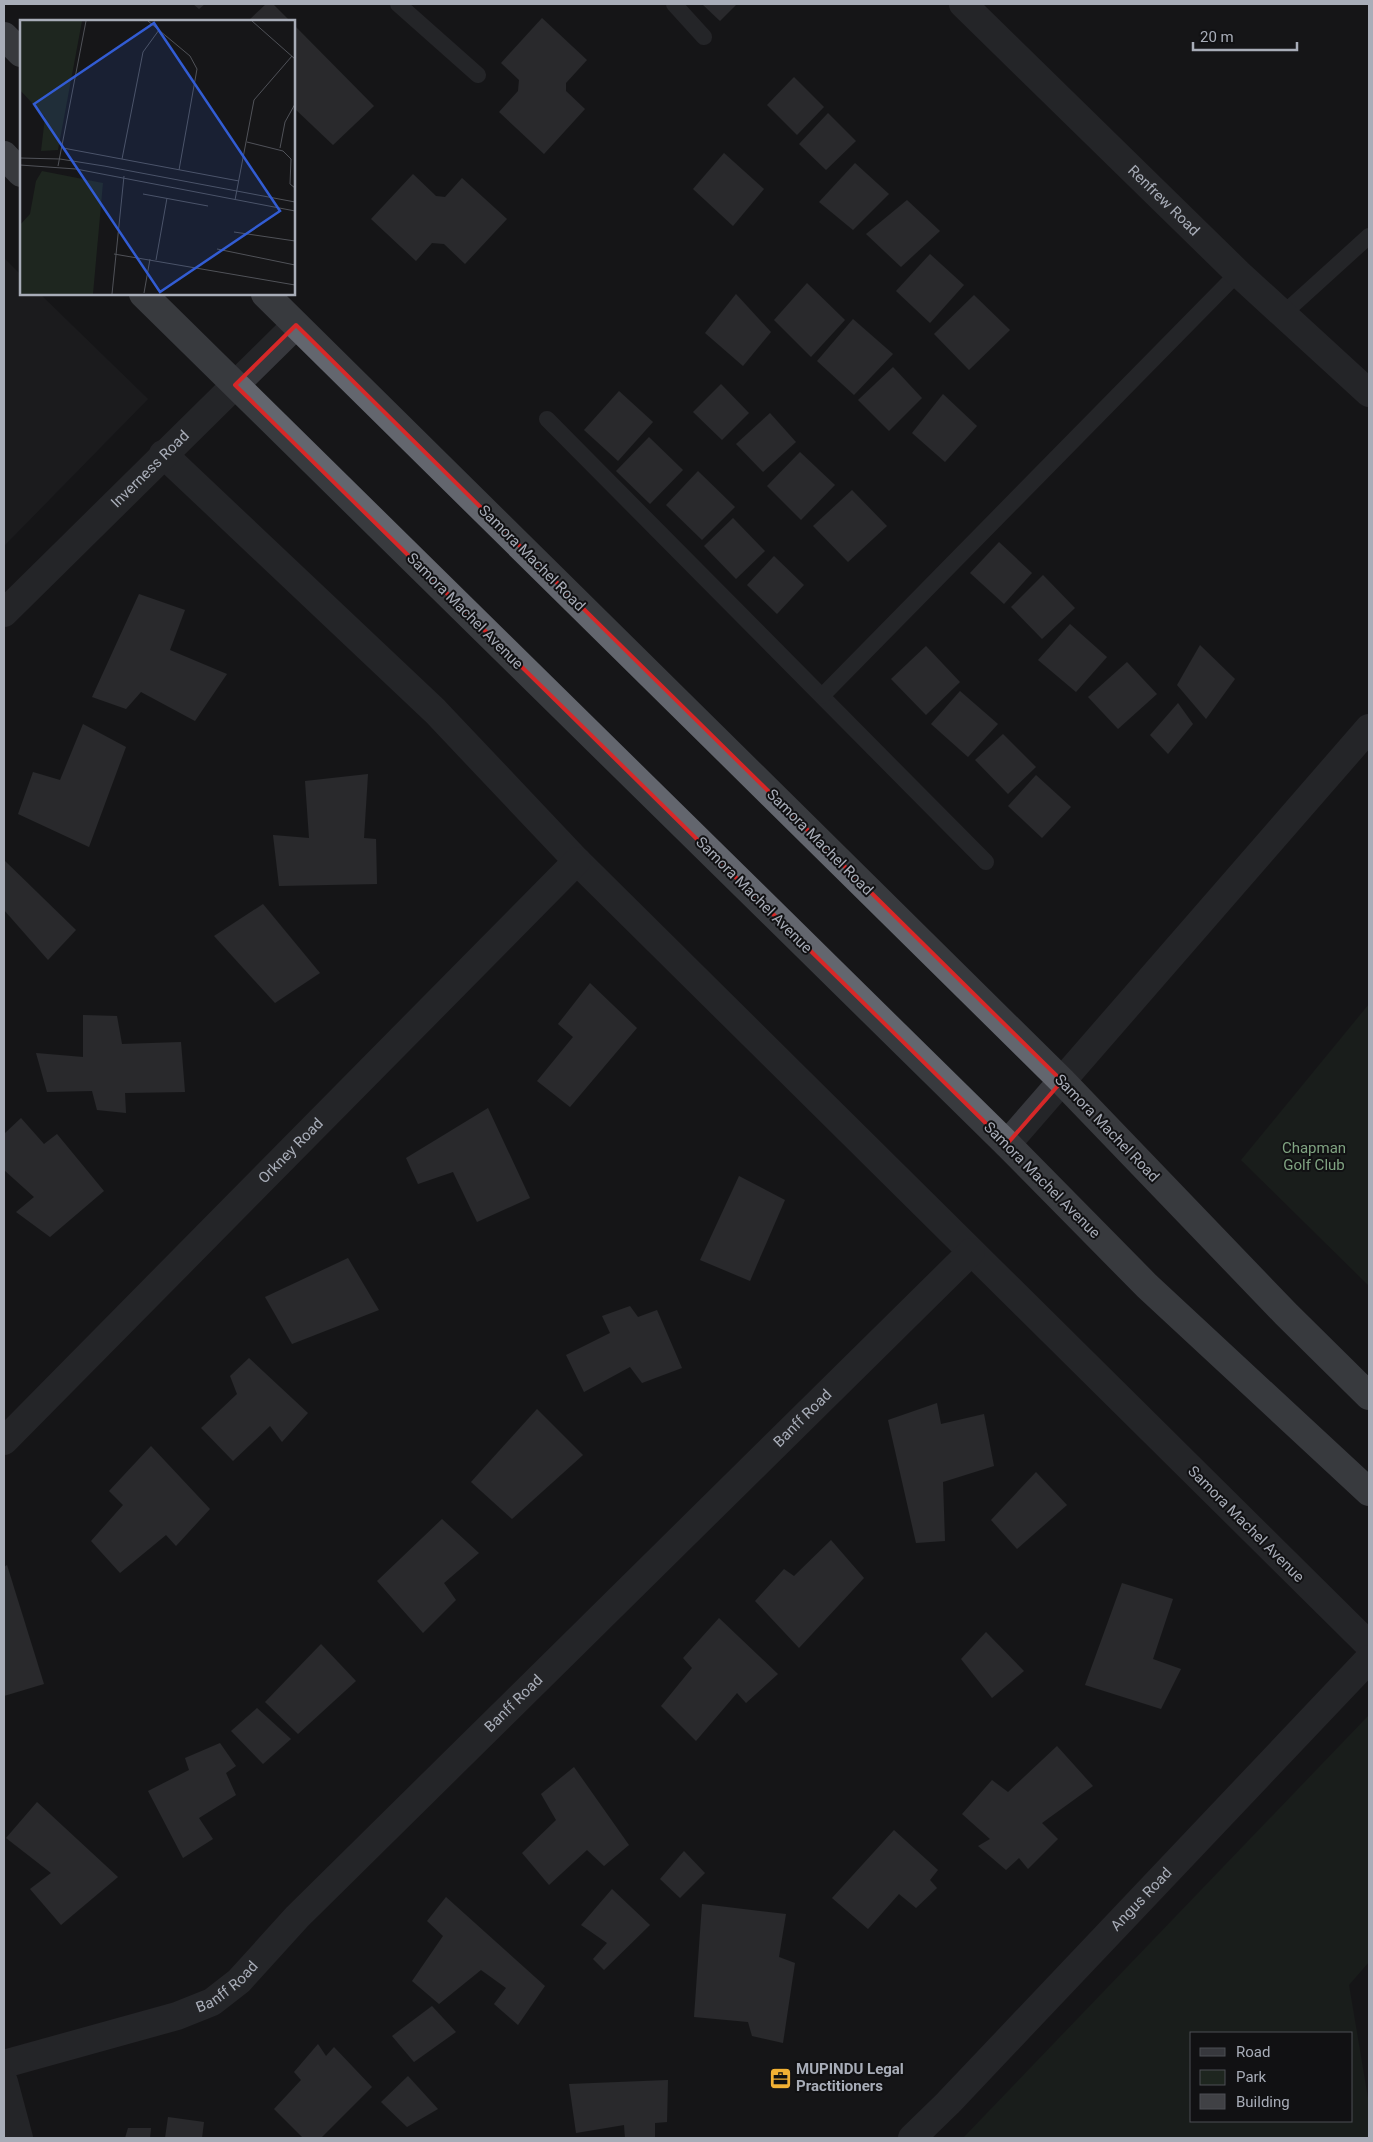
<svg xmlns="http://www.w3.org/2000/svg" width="1373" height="2142" font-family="Roboto,sans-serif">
  <rect width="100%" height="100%" fill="#161618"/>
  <polygon fill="#222225" points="4,258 21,275 21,294 40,294 148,399 4,546"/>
  <g fill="#1e261f" fill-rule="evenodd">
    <polygon points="1369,1004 1369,1286 1241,1160"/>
    <path d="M 1369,1715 L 1369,1962 L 1349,1985 L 1369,2104 L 1369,2138 L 963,2138 ZM 1192,2033 L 1352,2033 L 1352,2121 L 1192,2121 Z"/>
  </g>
  <g fill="#404145">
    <polygon points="193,4 205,4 199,9"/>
    <polygon points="266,4 273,4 290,21 248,21"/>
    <polygon points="702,4 737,4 720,21"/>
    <polygon points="542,18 587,60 566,83 566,91 585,109 544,154 499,112 518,91 519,80 501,63"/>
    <polygon points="294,25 374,106 333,145 294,108"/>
    <polygon points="794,77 824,107 797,135 767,105"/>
    <polygon points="828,113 856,141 826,170 799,144"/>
    <polygon points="724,153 764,189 733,226 693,189"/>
    <polygon points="855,163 889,194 853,230 819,202"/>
    <polygon points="413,174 436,196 445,197 462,178 507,219 465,264 444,244 432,243 416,261 371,219"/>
    <polygon points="907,200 940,231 901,267 866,234"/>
    <polygon points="930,254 964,285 930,323 896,291"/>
    <polygon points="807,283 845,320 811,357 774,320"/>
    <polygon points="736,294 771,332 743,366 705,333"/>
    <polygon points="974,295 1010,330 969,370 934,334"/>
    <polygon points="853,319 893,354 854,395 817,361"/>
    <polygon points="893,367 922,398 889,431 858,400"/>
    <polygon points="721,384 749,413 722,440 693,412"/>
    <polygon points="619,391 653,422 618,461 584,430"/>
    <polygon points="943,394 977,426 945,462 912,433"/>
    <polygon points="770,413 796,442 763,472 736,444"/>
    <polygon points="649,437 683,470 650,504 616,471"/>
    <polygon points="800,452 835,485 801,520 767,486"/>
    <polygon points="698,471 735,507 702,540 666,505"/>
    <polygon points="852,490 887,526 848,562 813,526"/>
    <polygon points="733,518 765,551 736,579 704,546"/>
    <polygon points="999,542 1032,573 1004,604 970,573"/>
    <polygon points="774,556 804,585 777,614 747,585"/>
    <polygon points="1043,575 1075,608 1042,639 1011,607"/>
    <polygon points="139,594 185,610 170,650 227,674 195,721 141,692 126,709 92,697"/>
    <polygon points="1070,624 1107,657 1076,692 1038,660"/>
    <polygon points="1200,645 1235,679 1206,719 1177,685"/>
    <polygon points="926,646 960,682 926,715 891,679"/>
    <polygon points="1127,662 1157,694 1118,729 1088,697"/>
    <polygon points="960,691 998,724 968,757 931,724"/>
    <polygon points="1178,703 1193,724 1168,754 1150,735"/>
    <polygon points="83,724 126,747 89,847 18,814 33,772 60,780"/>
    <polygon points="1003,734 1036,767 1008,794 975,760"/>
    <polygon points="368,774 364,838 376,839 377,884 279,886 273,835 309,838 305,781"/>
    <polygon points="1036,775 1071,807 1042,838 1008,806"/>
    <polygon points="4,860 76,930 48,960 4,910"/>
    <polygon points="263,904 320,973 275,1003 214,936"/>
    <polygon points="590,983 637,1028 570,1107 537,1081 573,1037 558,1024"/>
    <polygon points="83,1015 117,1016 122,1044 181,1042 185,1092 125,1093 126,1113 97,1110 92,1091 47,1092 36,1053 83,1057"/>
    <polygon points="488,1108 530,1198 477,1222 453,1172 418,1184 406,1158"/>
    <polygon points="21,1118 44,1144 57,1134 104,1191 50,1237 16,1212 34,1197 4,1170 4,1134"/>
    <polygon points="739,1176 785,1200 750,1281 700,1260"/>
    <polygon points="348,1258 379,1310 292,1344 265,1297"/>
    <polygon points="630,1306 638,1317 657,1310 682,1368 642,1383 630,1367 584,1392 566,1355 610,1333 602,1316"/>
    <polygon points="249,1358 308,1413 282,1442 270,1426 233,1461 201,1428 237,1394 230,1376"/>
    <polygon points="937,1403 941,1424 984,1414 994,1466 943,1482 945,1541 916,1543 888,1420"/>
    <polygon points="537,1409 583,1455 512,1519 471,1482"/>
    <polygon points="151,1446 210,1509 176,1546 166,1535 120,1573 91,1541 123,1505 109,1491"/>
    <polygon points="1036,1472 1067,1505 1017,1549 991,1520"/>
    <polygon points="442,1519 479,1553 444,1583 456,1600 423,1633 377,1581"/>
    <polygon points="831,1540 864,1578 799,1648 755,1601 784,1569 794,1576"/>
    <polygon points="7,1565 44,1684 4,1696 4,1567"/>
    <polygon points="1122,1583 1173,1599 1153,1659 1181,1669 1161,1709 1085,1685"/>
    <polygon points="719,1618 778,1674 746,1703 737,1693 696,1741 661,1706 692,1668 683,1658"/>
    <polygon points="986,1632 1024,1671 992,1698 961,1659"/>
    <polygon points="321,1644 356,1681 298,1734 265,1702"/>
    <polygon points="257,1708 291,1739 263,1764 231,1731"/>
    <polygon points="220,1743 236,1766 226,1773 236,1795 199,1818 213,1839 183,1858 148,1791 189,1770 185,1758"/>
    <polygon points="1057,1746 1093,1786 1042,1823 1058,1839 1028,1869 1019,1858 1006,1870 978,1846 990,1839 962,1814 992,1780 1008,1792"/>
    <polygon points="574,1767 629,1845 604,1866 587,1850 549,1885 522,1853 556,1820 541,1794"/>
    <polygon points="37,1802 118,1877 61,1925 30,1889 51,1873 6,1838"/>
    <polygon points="894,1830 938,1870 930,1880 937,1888 916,1908 899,1894 868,1929 832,1898"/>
    <polygon points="684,1851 705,1873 680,1898 660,1879"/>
    <polygon points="612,1889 650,1925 604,1970 593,1959 607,1943 581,1925"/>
    <polygon points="446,1897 545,1986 518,2025 494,2004 506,1988 481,1970 439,2004 412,1981 443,1936 427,1921"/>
    <polygon points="702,1904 786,1914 779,1957 795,1963 783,2043 752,2036 748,2022 694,2017"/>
    <polygon points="432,2006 456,2032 414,2062 392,2036"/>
    <polygon points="318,2044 326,2056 334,2047 372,2087 321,2138 303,2138 274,2109 301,2080 294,2072"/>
    <polygon points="408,2076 438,2109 407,2127 381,2102"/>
    <polygon points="668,2080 667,2122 655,2123 655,2138 625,2138 624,2125 576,2133 569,2084"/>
    <polygon points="168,2117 204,2122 202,2138 165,2138"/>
    <polygon points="128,2128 151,2128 150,2138 125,2138"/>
  </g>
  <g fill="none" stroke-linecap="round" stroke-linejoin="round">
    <g stroke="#37383d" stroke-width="16">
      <polyline points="398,4 478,75"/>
      <polyline points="674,4 704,37"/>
      <polyline points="1283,314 1369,236"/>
      <polyline points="547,419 986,862"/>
      <polyline points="822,696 1238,273"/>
    </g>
    <g stroke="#37383d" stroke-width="28">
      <path id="s1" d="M 963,4 L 1238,273 L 1369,393"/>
      <polyline points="163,454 435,711 577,861 1369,1645"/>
      <path id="s2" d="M 4,613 L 296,325"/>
      <polyline points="1007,1144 1369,728"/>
      <path id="s3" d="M 4,1441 L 577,861"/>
      <path id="s4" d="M 4,2064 L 177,2016 L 212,2002 L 239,1981 L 297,1917 L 971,1252"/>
      <polyline points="4,2082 19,2138"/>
      <path id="s5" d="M 912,2138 L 948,2103 L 1369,1659"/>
    </g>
    <g stroke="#63666e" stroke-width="28">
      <polyline points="4,36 21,53"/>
      <polyline points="4,155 21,173"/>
      <polyline points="143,294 1007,1144 1147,1286 1369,1492"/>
      <polyline points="265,294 1062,1081 1286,1314 1369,1396"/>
    </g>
  </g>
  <path d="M0 0H1373V2142H0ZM 296,325 L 1062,1081 L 1007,1144 L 235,385 Z" fill="#161618" fill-opacity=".55" fill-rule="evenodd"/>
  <path fill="none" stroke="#d62828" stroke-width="4" stroke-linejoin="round" d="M 296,325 L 1062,1081 L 1007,1144 L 235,385 Z"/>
  <defs>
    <symbol id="office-square" viewBox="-11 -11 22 22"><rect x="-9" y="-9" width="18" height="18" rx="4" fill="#f2b134" stroke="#111113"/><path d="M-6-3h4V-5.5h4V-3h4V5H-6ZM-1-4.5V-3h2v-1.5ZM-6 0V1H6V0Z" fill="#111"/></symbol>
  </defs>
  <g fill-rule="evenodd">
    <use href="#office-square" x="768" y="2066" width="25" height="25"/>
  </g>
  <g text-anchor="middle" stroke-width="4" stroke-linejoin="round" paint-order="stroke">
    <g font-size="15" fill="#a8adb8" stroke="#111113">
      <text dy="5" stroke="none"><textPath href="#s1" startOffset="281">Renfrew Road</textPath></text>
      <text dy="5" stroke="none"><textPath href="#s2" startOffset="205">Inverness Road</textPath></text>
      <text transform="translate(532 558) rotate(45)" y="5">Samora Machel Road</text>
      <text transform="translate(465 611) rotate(45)" y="5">Samora Machel Avenue</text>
      <text transform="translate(820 842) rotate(45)" y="5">Samora Machel Road</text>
      <text transform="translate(754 895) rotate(45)" y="5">Samora Machel Avenue</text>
      <text transform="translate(1107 1128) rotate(46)" y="5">Samora Machel Road</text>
      <text dy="5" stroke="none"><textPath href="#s3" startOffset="408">Orkney Road</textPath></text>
      <text transform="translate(1042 1180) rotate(45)" y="5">Samora Machel Avenue</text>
      <text dy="5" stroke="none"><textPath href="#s4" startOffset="1048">Banff Road</textPath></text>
      <text transform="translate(1246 1524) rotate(45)" y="5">Samora Machel Avenue</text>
      <text dy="5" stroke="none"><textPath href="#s4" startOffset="642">Banff Road</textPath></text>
      <text dy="5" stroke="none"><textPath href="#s5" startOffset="331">Angus Road</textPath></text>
      <text dy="5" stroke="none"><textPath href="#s4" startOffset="238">Banff Road</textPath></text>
    </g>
    <g font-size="15" fill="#7fa381" stroke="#111113">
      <text x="1314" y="1153">Chapman<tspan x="1314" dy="17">Golf Club</tspan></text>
    </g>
    <g font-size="15" font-weight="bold" fill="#a8adb8" stroke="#111113" text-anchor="start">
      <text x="796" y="2074">MUPINDU Legal<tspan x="796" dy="17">Practitioners</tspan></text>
    </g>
  </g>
  <g transform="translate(20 20)">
    <rect width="275" height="275" fill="#161618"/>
    <path d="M 0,1 L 62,1 L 38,130 L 21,131 L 25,97 L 0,70 ZM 22,151 L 83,163 L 73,274 L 0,274 L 0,205 L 10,194 L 16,161 Z" fill="#1e261f"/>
    <path fill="none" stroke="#505258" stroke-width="1" d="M 128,1 L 170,36 L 177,49 L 159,150M 232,1 L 275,39M 227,122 L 263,131 L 271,139 L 270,164 L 275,168M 43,128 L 219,161M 260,128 L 265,102 L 275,84M 0,138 L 40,139 L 84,146 L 275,182M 102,139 L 123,32 L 139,10M 0,145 L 56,149 L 275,191M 38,146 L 66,1M 123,174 L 188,186M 215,180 L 234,80 L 272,36M 214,212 L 275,221M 197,229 L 275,245M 94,234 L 275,265M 136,240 L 147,178M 124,273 L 130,239M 92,274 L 104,156"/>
    <path fill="#325cd3" fill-opacity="0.15" stroke="#325cd3" stroke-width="2.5" d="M 134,3 L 260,191 L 140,272 L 14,84 Z"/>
    <rect width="275" height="275" fill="none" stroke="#a8adb8" stroke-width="2.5"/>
  </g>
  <rect width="1373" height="2142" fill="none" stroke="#a8adb8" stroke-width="10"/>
  <rect x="1190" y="2032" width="162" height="90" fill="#111113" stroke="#4d4f55"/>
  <rect x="1200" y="2048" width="25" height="8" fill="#37383d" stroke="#4d4f55"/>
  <text x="1236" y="2057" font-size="15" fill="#a8adb8">Road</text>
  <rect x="1200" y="2070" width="25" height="15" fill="#1e261f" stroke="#4d4f55"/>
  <text x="1236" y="2082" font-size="15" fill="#a8adb8">Park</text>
  <rect x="1200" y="2094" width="25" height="15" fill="#404145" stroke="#4d4f55"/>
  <text x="1236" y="2107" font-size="15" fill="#a8adb8">Building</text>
  <path d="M1193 42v8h104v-8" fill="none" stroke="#a8adb8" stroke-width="2.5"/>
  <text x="1200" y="42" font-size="15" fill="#a8adb8" stroke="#111113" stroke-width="4" paint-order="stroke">20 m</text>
</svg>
